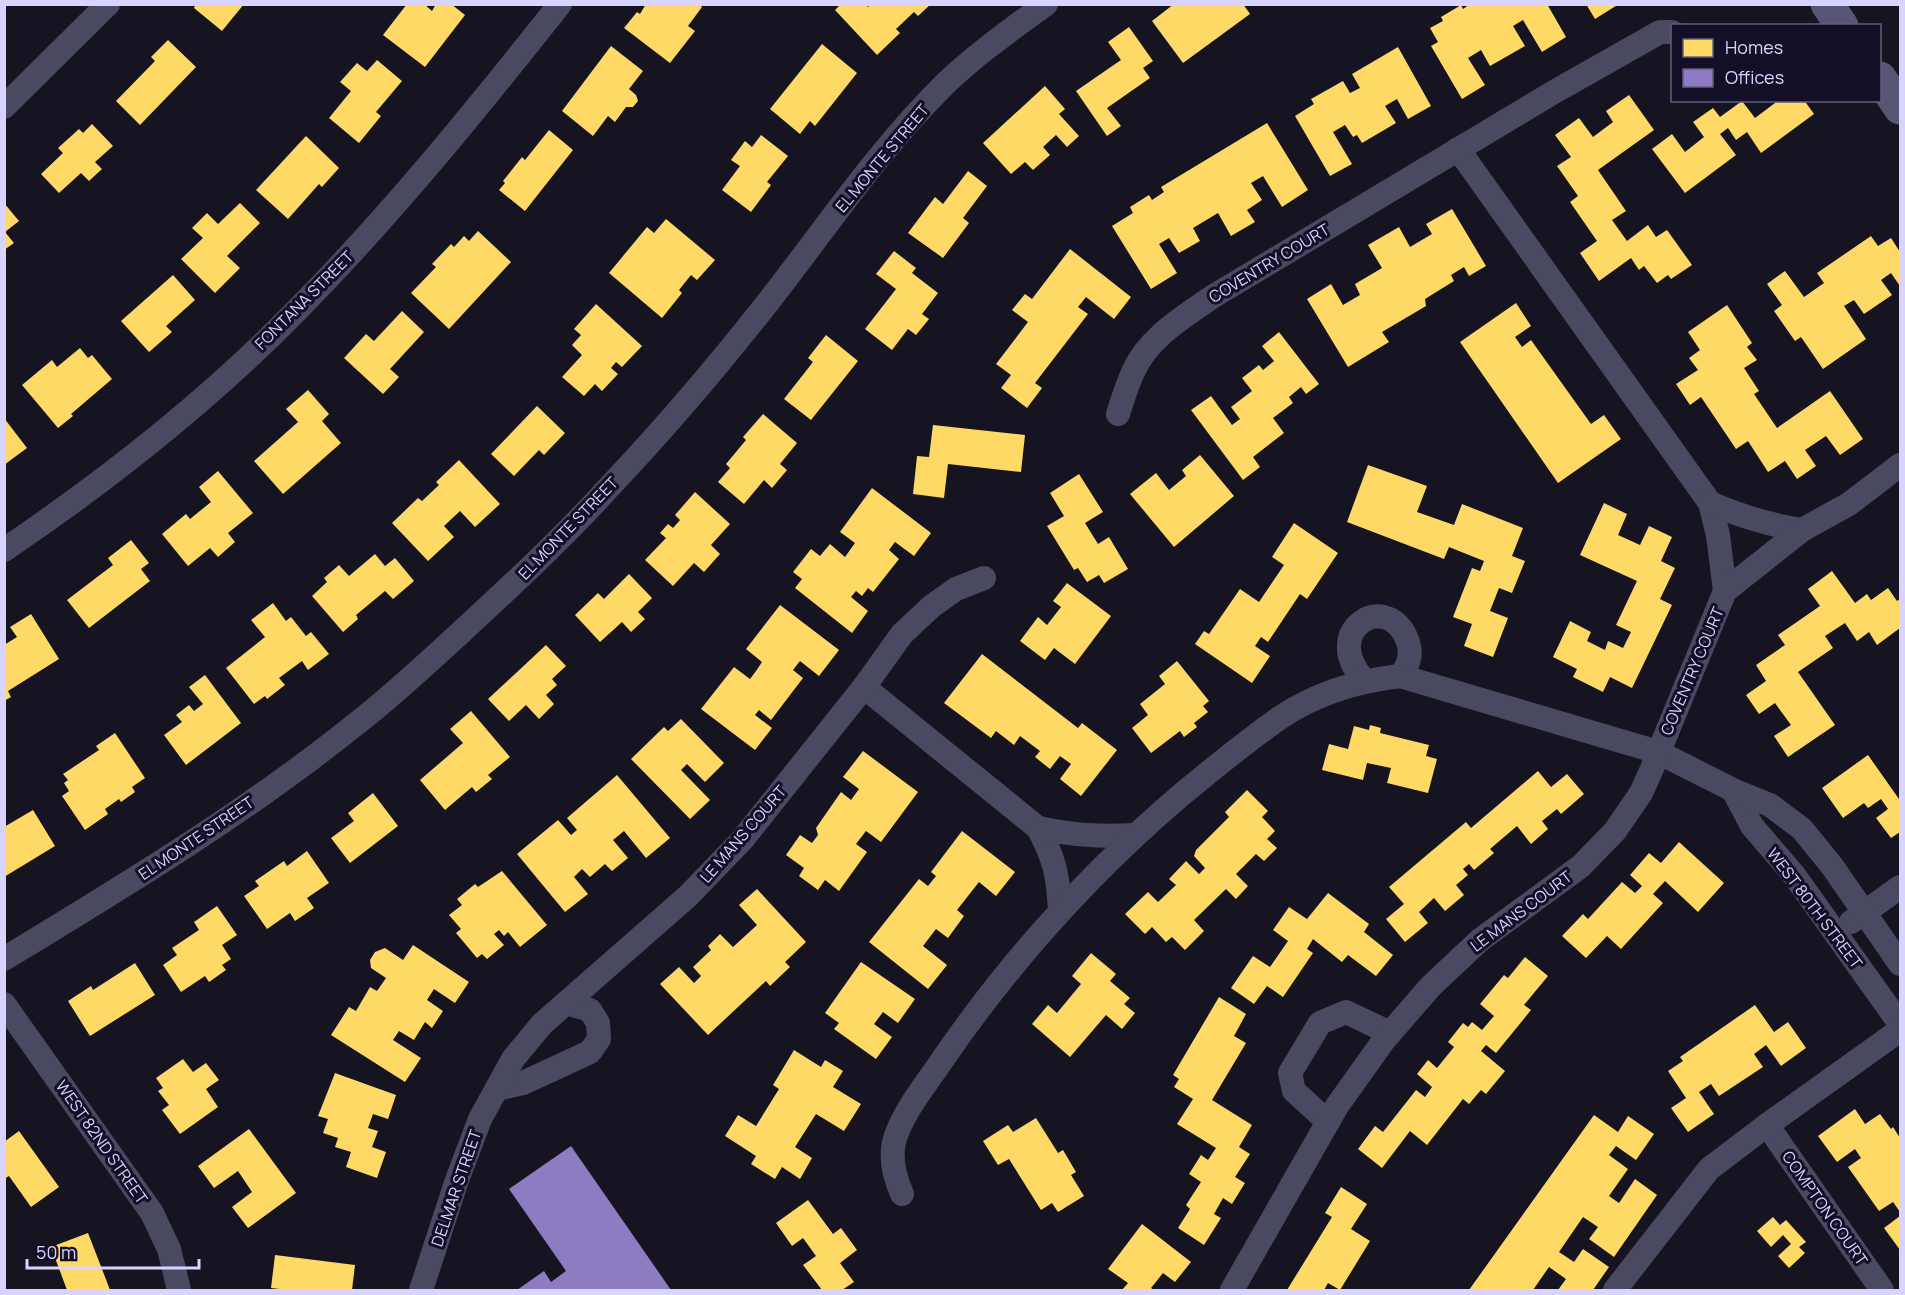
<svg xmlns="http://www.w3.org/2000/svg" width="1905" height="1295" font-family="Manrope,sans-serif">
  <rect width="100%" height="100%" fill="#161421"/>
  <g fill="#ffd966">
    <polygon points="196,4 244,4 222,31 194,8"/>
    <polygon points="407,4 424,4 432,11 436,4 451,4 465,15 425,67 383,35"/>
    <polygon points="646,4 698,4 702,7 688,26 695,31 670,63 624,28 637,12 640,14"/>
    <polygon points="841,4 865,4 868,7 870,4 931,4 918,16 914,12 896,29 900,33 877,55 835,10"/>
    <polygon points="1174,4 1243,4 1250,14 1183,63 1152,21"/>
    <polygon points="1470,4 1547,4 1566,37 1542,52 1523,20 1513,26 1525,46 1490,66 1481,50 1468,58 1485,85 1462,99 1431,46 1438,42 1430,28 1443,21 1441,17 1461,5 1463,9"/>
    <polygon points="1586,4 1619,4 1595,19"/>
    <polygon points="1129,27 1153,61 1143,68 1150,78 1107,108 1121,126 1107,136 1076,91 1121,60 1108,42"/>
    <polygon points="168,40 196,67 140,125 116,101 155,61 151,57"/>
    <polygon points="822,44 857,73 815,126 810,121 800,134 770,109"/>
    <polygon points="611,46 643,71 629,89 636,95 638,101 633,107 626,107 615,122 608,116 593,136 562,111"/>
    <polygon points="1398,47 1431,106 1408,119 1397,99 1385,106 1396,123 1362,143 1357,135 1353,137 1345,125 1333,132 1352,164 1330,176 1295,116 1314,104 1311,99 1343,81 1350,93 1360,88 1352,74"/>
    <polygon points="377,60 402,81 376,112 381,116 359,143 329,118 351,91 340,82 357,63 367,71"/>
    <polygon points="1045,86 1065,109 1059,114 1079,136 1067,147 1056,135 1043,147 1050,155 1033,170 1025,162 1011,174 983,143"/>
    <polygon points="1629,95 1654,130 1598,170 1626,211 1612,220 1627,241 1648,225 1656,237 1667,230 1692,265 1671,279 1668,275 1657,283 1644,266 1639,270 1631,258 1599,281 1580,253 1597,241 1570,202 1578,196 1557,166 1571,157 1555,135 1579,118 1593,137 1613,122 1606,111"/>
    <polygon points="1779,100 1804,100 1814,114 1761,153 1747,132 1736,140 1728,128 1720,134 1736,155 1685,193 1652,149 1672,134 1685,152 1704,137 1693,122 1713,108 1720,117 1742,101 1755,118"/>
    <polygon points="1267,123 1308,190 1282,207 1263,176 1251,183 1262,200 1247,210 1255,222 1231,236 1218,213 1193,228 1200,241 1179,253 1169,238 1159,244 1177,273 1151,289 1112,226 1133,213 1130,207 1149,195 1152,200 1164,192 1161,187"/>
    <polygon points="92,124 113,146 95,162 102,169 89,181 81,173 59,193 41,174 63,153 58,148 79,129 83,133"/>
    <polygon points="549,130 573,150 525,211 499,190 505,183 503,181 522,157 525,160"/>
    <polygon points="761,135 788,156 767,182 771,185 751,212 722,190 740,166 731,160 745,141 752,147"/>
    <polygon points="306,136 339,168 322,187 319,184 288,219 256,190"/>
    <polygon points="968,171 987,186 963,218 969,223 943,258 908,233 935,197 943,204"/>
    <polygon points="4,203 19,221 5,232 14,243 4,250"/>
    <polygon points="240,203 260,223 227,256 240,268 215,293 181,259 203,238 192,228 207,213 218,224"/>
    <polygon points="1452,209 1486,266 1469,276 1464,267 1451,275 1454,281 1425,299 1426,306 1382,332 1389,342 1348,367 1307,299 1331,284 1343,305 1360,295 1355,284 1382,268 1368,245 1399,227 1410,247 1432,234 1426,224"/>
    <polygon points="666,219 715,260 697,280 691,275 679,290 682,293 662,318 609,273 647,227 654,233"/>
    <polygon points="478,231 511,262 449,329 411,293 436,267 432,264 451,244 454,247 464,236 469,241"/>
    <polygon points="1871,236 1878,246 1891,238 1900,252 1900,286 1891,273 1881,280 1892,295 1864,314 1854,300 1844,306 1866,339 1823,369 1801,337 1795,341 1774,311 1782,305 1767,284 1785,271 1804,297 1824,283 1817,273"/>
    <polygon points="1070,249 1131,297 1114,319 1086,297 1078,307 1088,314 1035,383 1042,388 1027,408 1001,388 1011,375 996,364 1028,322 1012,310 1025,294 1032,299"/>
    <polygon points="894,251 916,268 912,273 938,293 922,314 929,319 916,335 908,329 892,350 865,329 896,289 876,274"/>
    <polygon points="173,275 195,300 166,326 172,332 149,352 121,321"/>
    <polygon points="1516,303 1531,326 1515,337 1522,347 1531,340 1591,424 1604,415 1621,439 1558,483 1460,342"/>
    <polygon points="596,304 642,346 622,367 616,362 611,368 618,374 602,391 595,384 584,396 562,377 582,355 572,345 581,335 574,329"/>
    <polygon points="1727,305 1752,343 1747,347 1757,360 1744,368 1759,391 1754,394 1777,428 1830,391 1863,439 1840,455 1826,436 1805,450 1816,466 1797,479 1785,461 1768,472 1748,441 1736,449 1701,397 1690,405 1676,384 1698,370 1689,358 1700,350 1688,332"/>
    <polygon points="402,311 424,332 390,369 399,377 383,394 344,358 366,334 374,341"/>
    <polygon points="1279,332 1319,384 1306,394 1301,387 1289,397 1293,403 1273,418 1284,433 1253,457 1260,467 1243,480 1191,410 1211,396 1232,425 1240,419 1231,407 1252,391 1242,378 1259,365 1263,370 1274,361 1262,346"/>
    <polygon points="826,335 858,361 811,420 784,399 813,362 808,358"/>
    <polygon points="80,348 88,358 92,355 112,379 71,414 73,416 58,428 22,385 52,360 57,367"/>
    <polygon points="308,390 329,414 322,421 341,443 283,494 254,461 298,422 286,409"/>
    <polygon points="537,406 565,433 544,455 539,450 514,476 491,454"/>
    <polygon points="763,414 797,443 780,464 787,470 772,488 764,480 744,504 718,482 730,468 726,464 746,440 743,437"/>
    <polygon points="4,418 27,448 4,465"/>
    <polygon points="933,425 1025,435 1021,472 948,464 944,498 913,494 917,456 929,457"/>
    <polygon points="1200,455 1234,496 1174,547 1130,494 1156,473 1169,490 1186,476 1182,470"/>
    <polygon points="459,460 500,504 475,527 460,511 444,526 454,537 428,561 392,523 418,498 422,501 439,485 436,482"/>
    <polygon points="1368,465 1427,486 1417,512 1454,525 1462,504 1523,528 1512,556 1525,561 1512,593 1499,588 1490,611 1508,618 1493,657 1464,646 1472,624 1453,617 1472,568 1480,571 1484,561 1449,547 1444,559 1347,522"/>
    <polygon points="218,471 253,513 228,533 235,542 218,557 210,548 188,566 162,534 186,514 190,519 211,502 199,487"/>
    <polygon points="1079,474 1103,512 1085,523 1098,544 1109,537 1128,569 1104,583 1099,575 1087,582 1078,568 1074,570 1047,526 1064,516 1050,493"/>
    <polygon points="872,488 931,533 914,556 895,542 889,550 899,559 873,592 868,588 862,596 856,591 851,597 868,611 852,633 795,588 802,579 793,572 811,549 820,556 830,544 845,557 855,543 840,532"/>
    <polygon points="695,492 730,524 711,545 720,554 704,572 694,563 673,586 645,560 666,538 660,533 668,524 673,528 680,520 675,515"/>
    <polygon points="1604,503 1627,514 1618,535 1640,545 1649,526 1672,537 1661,561 1675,568 1660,599 1672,605 1632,688 1610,677 1603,692 1573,677 1577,669 1553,657 1570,621 1591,632 1587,641 1605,650 1608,641 1623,648 1631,632 1616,625 1637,581 1580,555"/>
    <polygon points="1294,523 1338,553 1307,599 1300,594 1268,642 1261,637 1255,646 1270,656 1252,683 1195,644 1204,631 1209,634 1240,589 1259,602 1284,565 1272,557"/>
    <polygon points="131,540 149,563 141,569 150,581 89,628 67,600 113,565 108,558"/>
    <polygon points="375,554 385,566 395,558 414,581 393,599 385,591 356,615 358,619 343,632 312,596 327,582 324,578 339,565 349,576"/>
    <polygon points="1832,571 1855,603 1867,594 1871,600 1888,588 1897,601 1900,599 1900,628 1877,645 1869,632 1857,641 1845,623 1825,636 1833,648 1798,672 1835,725 1788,757 1774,736 1791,725 1775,703 1759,714 1746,695 1766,681 1756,665 1785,645 1778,635 1820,606 1808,589"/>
    <polygon points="629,574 652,598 638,612 645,619 631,632 622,622 600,642 575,615 598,593 604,599"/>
    <polygon points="1067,583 1111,616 1075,664 1054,648 1045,660 1020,641 1038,617 1047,625 1061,607 1053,601"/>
    <polygon points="273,603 286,621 291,617 306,636 311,632 329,654 308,670 302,661 279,678 285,685 267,699 265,696 254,704 226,668 265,637 251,620"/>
    <polygon points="780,605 839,650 819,676 800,661 793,670 803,678 771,720 759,710 755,715 772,728 755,750 701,709 734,667 750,679 756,671 762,662 746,649"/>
    <polygon points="31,614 59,659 8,691 11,697 4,701 4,645 17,637 10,627"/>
    <polygon points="546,645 566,666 552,679 557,685 546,695 554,704 539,719 526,705 509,721 488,699"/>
    <polygon points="982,654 1078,728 1082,723 1117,750 1081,796 1060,779 1071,764 1060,756 1050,769 1035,757 1040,751 1020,736 1014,745 996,731 991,738 944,703"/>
    <polygon points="1177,661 1209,701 1203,706 1208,712 1194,723 1197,727 1184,737 1180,731 1151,753 1132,728 1148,715 1140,704 1165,684 1159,676"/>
    <polygon points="205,675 241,723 186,765 164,735 182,722 176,715 189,705 194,711 203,704 189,687"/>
    <polygon points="471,711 510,757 488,775 492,779 476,792 472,787 445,810 420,780 463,743 450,729"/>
    <polygon points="681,719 724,763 705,782 687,764 681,770 710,800 690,819 631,759 664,727 668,731"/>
    <polygon points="1370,725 1381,728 1380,733 1429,745 1426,756 1437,759 1428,793 1387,783 1391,768 1367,763 1363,780 1322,770 1329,744 1348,749 1354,726 1369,730"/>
    <polygon points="115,733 145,778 132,787 135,792 121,802 119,799 105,809 108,814 85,830 62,796 69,791 64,783 68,780 63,774 99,750 96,746"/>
    <polygon points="863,751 918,792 881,842 866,831 856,844 867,852 839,891 825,880 818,890 799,876 804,868 786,855 800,835 812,843 818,835 816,828 841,792 851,800 859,789 843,777"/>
    <polygon points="1868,755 1899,799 1900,798 1900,832 1891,838 1876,818 1888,809 1881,799 1868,808 1864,803 1843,818 1822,788"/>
    <polygon points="1538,771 1551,787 1567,774 1584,794 1561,814 1557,809 1542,821 1548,829 1531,844 1517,826 1490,849 1494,853 1474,870 1469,864 1463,869 1468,875 1456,885 1464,895 1445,911 1434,898 1419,912 1428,923 1405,942 1386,919 1404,904 1389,887 1466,822 1471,828"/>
    <polygon points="617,775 670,838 646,858 624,831 613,840 628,858 612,871 605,864 590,877 582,869 574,877 588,894 565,912 517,854 558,820 571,835 577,830 567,818"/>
    <polygon points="1247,790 1268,811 1262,817 1275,831 1267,839 1277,848 1264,861 1256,854 1236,874 1248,886 1236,899 1226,889 1194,920 1204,931 1185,950 1172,937 1166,942 1152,927 1145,934 1125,914 1148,892 1158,902 1176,885 1169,879 1186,861 1199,874 1205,868 1194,856 1196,850 1229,817 1225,812"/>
    <polygon points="373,793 398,826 350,863 331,838 354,821 348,813"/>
    <polygon points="33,810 55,846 4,877 4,827"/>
    <polygon points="962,831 1015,872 996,896 979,882 957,910 964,916 948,938 936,929 923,946 947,965 928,989 869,942 919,879 928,886 936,876 931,872"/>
    <polygon points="1679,842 1724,883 1698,912 1665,881 1653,894 1663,903 1621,949 1607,936 1586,958 1562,936 1583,914 1588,919 1622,882 1635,893 1642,886 1630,875 1649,853 1661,863"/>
    <polygon points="307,851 329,883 307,898 314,908 295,921 290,913 267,929 244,896 259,886 255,881 284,861 287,866"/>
    <polygon points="502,871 547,925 520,947 508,932 504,936 499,930 494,934 504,945 487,959 482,954 477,958 456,933 461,929 449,915 462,905 457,899 475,884 478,887"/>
    <polygon points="757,889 806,942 785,962 790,967 770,986 766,981 708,1035 660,984 679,967 694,983 701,976 693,967 711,950 708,946 720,934 733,947 757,925 739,905"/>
    <polygon points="1328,893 1369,924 1364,932 1393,955 1376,976 1348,955 1342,962 1313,939 1307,949 1313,953 1283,997 1267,986 1254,1004 1231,988 1253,956 1270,967 1288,941 1273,930 1289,907 1307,919"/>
    <polygon points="217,906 237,935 222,945 231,959 222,965 226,970 209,982 205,976 181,992 163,965 177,955 172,948 199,930 194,922"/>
    <polygon points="413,945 469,982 455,1003 434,989 427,1000 443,1011 432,1028 425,1022 414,1040 399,1031 393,1040 421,1058 405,1082 331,1035 349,1007 356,1011 370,987 377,991 386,978 371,968 370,960 375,952 385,948 403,960"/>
    <polygon points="1091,953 1116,974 1110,981 1130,998 1124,1004 1135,1013 1122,1029 1106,1015 1070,1057 1032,1024 1048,1005 1057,1013 1081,984 1072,976"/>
    <polygon points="1525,957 1548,976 1524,1005 1531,1010 1496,1053 1486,1045 1481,1051 1505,1071 1486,1094 1481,1090 1469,1104 1463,1099 1427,1145 1410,1131 1382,1168 1358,1149 1375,1126 1383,1132 1416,1090 1425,1097 1432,1087 1417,1074 1428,1060 1437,1068 1454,1047 1448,1042 1463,1023 1468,1027 1472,1022 1482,1030 1494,1016 1480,1004 1504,975 1508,978"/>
    <polygon points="861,962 915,999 898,1023 883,1012 874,1024 892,1037 876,1059 834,1029 839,1023 825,1013"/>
    <polygon points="135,963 155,995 90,1036 68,1001 91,986 93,990"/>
    <polygon points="1219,997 1246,1014 1234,1036 1246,1043 1212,1100 1252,1125 1239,1147 1250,1154 1235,1177 1245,1183 1232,1204 1223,1198 1214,1214 1221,1218 1204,1245 1178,1228 1190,1209 1186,1205 1201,1182 1189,1174 1201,1155 1208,1160 1216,1148 1177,1124 1193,1099 1174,1087 1179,1079 1173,1075"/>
    <polygon points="1755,1005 1774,1032 1788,1022 1806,1048 1781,1066 1766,1045 1754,1054 1763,1067 1719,1096 1711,1084 1699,1092 1714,1114 1688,1132 1671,1108 1686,1098 1668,1071 1683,1061 1680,1057"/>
    <polygon points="794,1050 821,1067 825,1060 843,1071 833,1087 861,1104 844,1131 816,1114 795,1147 812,1158 800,1179 782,1167 775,1179 751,1164 756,1156 725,1136 738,1115 756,1126 779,1089 773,1085"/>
    <polygon points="183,1059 193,1072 206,1063 219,1080 206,1089 218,1107 180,1134 162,1110 169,1105 158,1091 163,1088 156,1078"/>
    <polygon points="335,1073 396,1095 388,1119 373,1114 368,1128 378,1131 372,1147 386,1152 377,1178 346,1167 351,1152 335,1147 338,1138 323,1133 328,1119 318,1116"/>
    <polygon points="1855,1109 1865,1124 1880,1114 1891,1129 1893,1127 1900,1138 1900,1212 1893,1202 1879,1211 1848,1167 1861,1158 1855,1149 1837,1162 1818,1136"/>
    <polygon points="1594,1115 1618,1132 1628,1116 1654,1134 1636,1160 1616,1146 1609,1155 1628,1169 1609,1196 1619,1203 1635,1179 1657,1195 1614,1257 1589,1239 1598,1227 1583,1217 1559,1252 1574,1262 1583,1249 1609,1267 1593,1290 1558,1290 1566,1279 1549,1267 1533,1290 1469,1290"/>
    <polygon points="1036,1118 1058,1153 1063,1150 1076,1172 1071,1175 1084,1196 1058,1212 1052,1203 1041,1210 1009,1159 998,1165 983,1141 1008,1125 1013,1132"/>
    <polygon points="249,1129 296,1193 248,1228 232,1207 252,1192 238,1171 214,1188 198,1166"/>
    <polygon points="19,1131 59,1187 31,1207 9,1176 4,1179 4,1142"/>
    <polygon points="1341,1187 1367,1204 1351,1229 1370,1241 1340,1290 1328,1283 1324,1290 1287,1290 1332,1217 1325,1213"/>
    <polygon points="808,1200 833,1234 841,1228 857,1250 840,1263 854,1282 842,1290 822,1290 803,1265 816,1256 803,1238 792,1246 776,1223"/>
    <polygon points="1900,1216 1900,1250 1884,1228"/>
    <polygon points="1773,1217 1780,1225 1786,1220 1806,1242 1799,1247 1805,1253 1789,1268 1778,1256 1791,1244 1783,1235 1771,1247 1757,1231"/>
    <polygon points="1142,1224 1191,1262 1175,1282 1163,1273 1151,1288 1154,1290 1122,1290 1128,1283 1108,1269"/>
    <polygon points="88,1233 102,1269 110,1290 67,1290 51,1247"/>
    <polygon points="275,1255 355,1265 352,1290 288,1290 271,1288"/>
  </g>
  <polygon fill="#8e7cc3" points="571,1146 671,1290 517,1290 544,1271 551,1282 566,1271 509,1189"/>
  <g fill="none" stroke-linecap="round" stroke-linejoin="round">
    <g stroke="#4a4962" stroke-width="24">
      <polyline points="4,107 108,4"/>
      <polyline points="1458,149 1710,503 1718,535 1725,591"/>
      <path d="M 1118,414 C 1123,399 1127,384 1134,370 C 1149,337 1184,317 1212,297 L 1554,92 L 1660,32 L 1672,32"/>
      <path d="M 1710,503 C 1740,516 1769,525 1802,530"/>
      <path d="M 4,550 C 106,481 210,399 296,311 C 391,215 476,110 560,4"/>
      <path d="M 1364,680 C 1320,632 1384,590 1406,637 C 1413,652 1410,664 1400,676"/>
      <path d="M 864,687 L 1038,828 C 1055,859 1058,876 1060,910"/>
      <polyline points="1733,790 1752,826 1794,875 1900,1024"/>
      <path d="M 1038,828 C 1073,835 1100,837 1135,835"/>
      <polyline points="1851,922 1900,887"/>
      <path d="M 4,959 C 126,885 250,810 361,720 C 394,694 426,664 458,635 C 510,587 563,538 611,485 C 665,428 716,368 765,306 C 824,231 877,151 945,84 C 976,54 1012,29 1046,4"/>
      <polyline points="4,1004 152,1213 169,1249 179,1290"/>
      <polyline points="497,1089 523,1083 590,1052 599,1039 598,1023 590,1010 566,1003"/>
      <polyline points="1328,1122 1294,1091 1290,1073 1320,1023 1346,1012 1390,1033"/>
      <polyline points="1767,1125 1882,1290"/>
      <path d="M 902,1194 C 895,1178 890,1160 894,1142 C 902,1112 928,1082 945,1056 C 1012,959 1091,872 1181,795 C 1214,768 1246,741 1281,717 C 1317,693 1357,681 1400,676 L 1658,752 L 1733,790 L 1770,805 L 1802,829 L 1832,866 L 1900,964"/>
      <polyline points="421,1290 457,1180 480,1119 513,1059 542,1024 688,896 742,840 864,687 902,634 932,606 956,589 984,578"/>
      <polyline points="1232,1290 1337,1106 1384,1040 1431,986 1480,940 1581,866 1615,831 1641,793 1651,771 1725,591 1802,530 1849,504 1900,465"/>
      <polyline points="1615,1290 1709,1169 1767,1125 1900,1030"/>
    </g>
    <g stroke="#575674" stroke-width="33">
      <polyline points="1827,4 1842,26"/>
      <polyline points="1880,78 1900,108"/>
    </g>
  </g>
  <g text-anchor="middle" stroke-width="6" stroke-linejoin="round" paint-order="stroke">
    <g font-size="16" fill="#d9d4ff" stroke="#130f26">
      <text transform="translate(882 158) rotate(-50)" y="6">EL MONTE STREET</text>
      <text transform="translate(1269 263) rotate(-31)" y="6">COVENTRY COURT</text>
      <text transform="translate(304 300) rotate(-45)" y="6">FONTANA STREET</text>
      <text transform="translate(568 528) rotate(-46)" y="6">EL MONTE STREET</text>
      <text transform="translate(1692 671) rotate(-67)" y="6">COVENTRY COURT</text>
      <text transform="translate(743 834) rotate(-49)" y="6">LE MANS COURT</text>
      <text transform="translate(196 838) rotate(-34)" y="6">EL MONTE STREET</text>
      <text transform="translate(1815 908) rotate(53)" y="6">WEST 80TH STREET</text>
      <text transform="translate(1521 911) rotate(-37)" y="6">LE MANS COURT</text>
      <text transform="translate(102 1142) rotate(55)" y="6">WEST 82ND STREET</text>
      <text transform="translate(456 1188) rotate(-71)" y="6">DELMAR STREET</text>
      <text transform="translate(1825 1208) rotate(55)" y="6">COMPTON COURT</text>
    </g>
  </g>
  <rect width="1905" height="1295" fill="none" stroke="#d9d4ff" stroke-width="12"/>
  <rect x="1671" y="24" width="210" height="78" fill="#130f26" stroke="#625e7d" stroke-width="1.5"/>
  <rect x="1683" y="39" width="30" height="18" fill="#ffd966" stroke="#625e7d" stroke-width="1.5"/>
  <text x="1725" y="54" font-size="18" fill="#d9d4ff">Homes</text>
  <rect x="1683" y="69" width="30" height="18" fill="#8e7cc3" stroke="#625e7d" stroke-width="1.5"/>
  <text x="1725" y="84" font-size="18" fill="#d9d4ff">Offices</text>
  <path d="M27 1259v9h172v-9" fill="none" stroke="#d9d4ff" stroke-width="3"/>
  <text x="36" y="1259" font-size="18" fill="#d9d4ff" stroke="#130f26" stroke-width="4.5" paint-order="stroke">50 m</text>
</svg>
